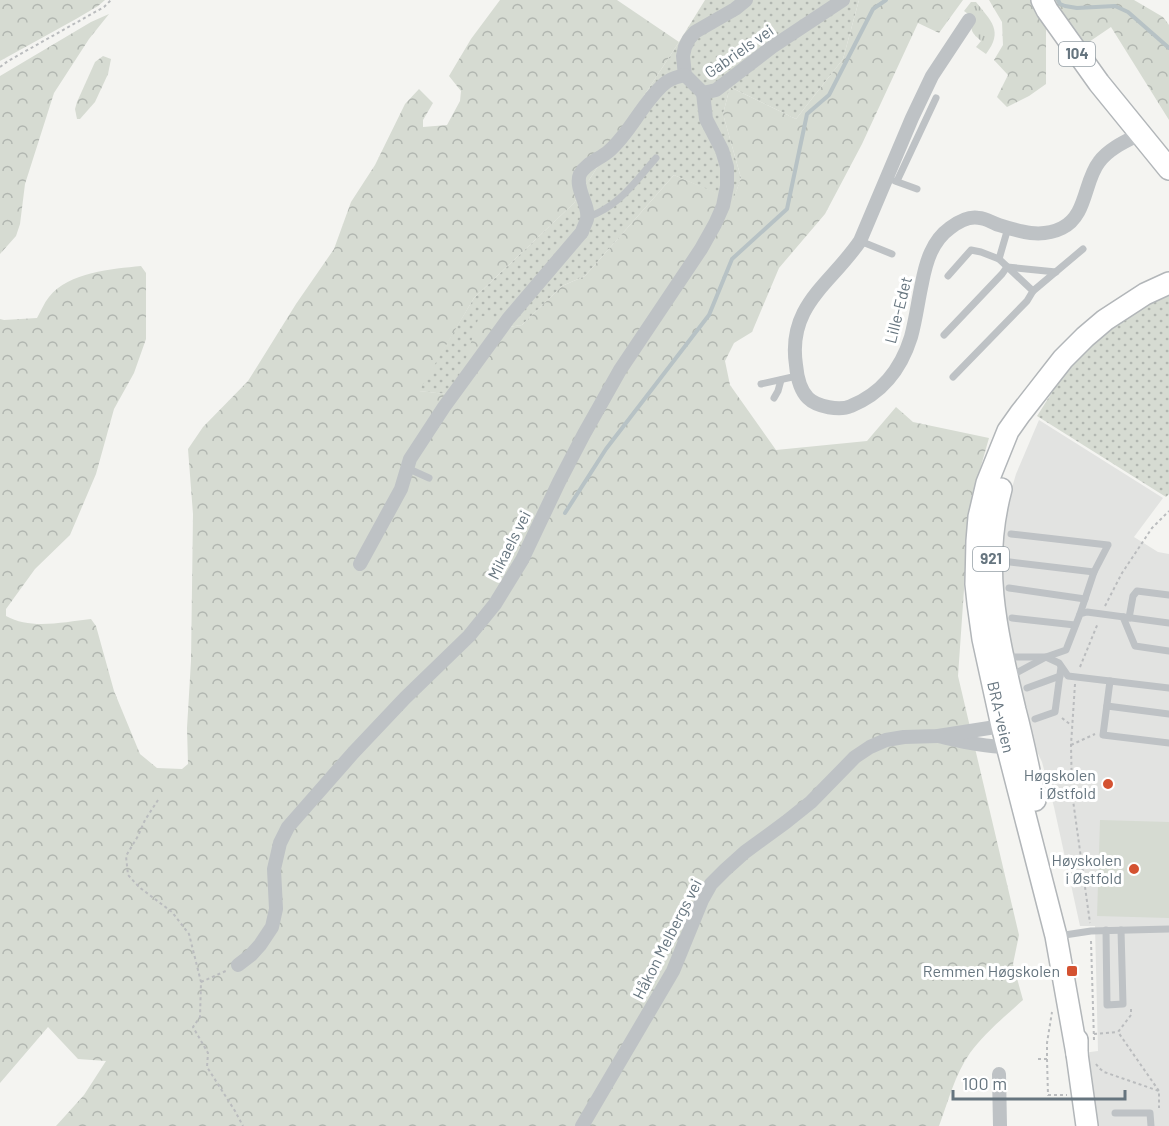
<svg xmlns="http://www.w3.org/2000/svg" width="1169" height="1126" font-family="Barlow,sans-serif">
  <defs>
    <pattern id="grass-dots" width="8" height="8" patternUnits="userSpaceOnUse" patternTransform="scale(1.5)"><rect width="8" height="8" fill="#d6dbd2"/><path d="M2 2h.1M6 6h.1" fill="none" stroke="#b1b6b0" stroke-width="1.8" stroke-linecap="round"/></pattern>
    <pattern id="forest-crowns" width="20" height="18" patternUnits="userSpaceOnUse" patternTransform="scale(1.5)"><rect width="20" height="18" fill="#d6dbd2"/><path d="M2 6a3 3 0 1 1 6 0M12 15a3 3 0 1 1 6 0" fill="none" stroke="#b1b6b0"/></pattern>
    <pattern id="park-tufts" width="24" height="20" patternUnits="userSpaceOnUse" patternTransform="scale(1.5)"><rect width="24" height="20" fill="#d6dbd2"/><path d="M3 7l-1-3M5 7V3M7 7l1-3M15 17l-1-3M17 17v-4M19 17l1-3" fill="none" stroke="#b1b6b0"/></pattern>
  </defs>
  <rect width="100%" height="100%" fill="#f4f4f1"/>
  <polygon fill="#e2e3e1" points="1039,420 1163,498 1134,537 1158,552 1169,554 1169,1126 1093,1126 1083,1053 1098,1051 1095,926 1080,926 1054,807 1042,762 1030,737 998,588 1004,515 1016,474"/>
  <g fill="url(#grass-dots)">
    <polygon points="705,0 859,0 843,59 796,119 730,87 723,114 741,178 733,201 674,175 585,276 562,286 522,325 500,328 455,395 418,391 474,298 574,203 679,42"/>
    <path d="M 1169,296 L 1169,494 L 1166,497 L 1037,416 C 1046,403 1053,389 1063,377 C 1089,345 1129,311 1169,296 Z"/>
  </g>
  <g fill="url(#forest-crowns)">
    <polygon points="0,0 105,0 98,6 76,19 0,61"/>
    <path d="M 500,0 L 617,0 L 679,42 L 574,203 L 474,298 L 419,391 L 455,395 L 479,316 L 493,317 L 500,328 L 522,325 L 562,286 L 585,276 L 674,175 L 733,200 L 741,178 L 723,114 L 730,87 L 796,119 L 843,59 L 859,0 L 963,0 L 939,33 L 918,23 L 862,144 L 825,214 L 779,268 L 752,332 L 734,343 L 725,361 L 730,385 L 776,450 L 867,441 L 896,407 L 913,422 L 989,438 L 977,480 L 968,532 L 958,676 L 1019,935 L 1013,964 L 1023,1000 C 1006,1015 984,1034 970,1053 C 955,1074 948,1102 939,1126 L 56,1126 L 84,1095 L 106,1061 L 78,1059 L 48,1027 L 0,1083 L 0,319 L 4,320 L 37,318 C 41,311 44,303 49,297 C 69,272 112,269 141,266 L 146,273 L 146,339 L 134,373 L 114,409 L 96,474 L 70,535 L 35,569 L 6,609 L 6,616 C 31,630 63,622 91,619 L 96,626 L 114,691 L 140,754 L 157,768 L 182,769 L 188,764 L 187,728 L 191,661 L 193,514 L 188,449 L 203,427 L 248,381 L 296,304 L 334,249 L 351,202 L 375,165 L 405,104 L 419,89 L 433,103 L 423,120 L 423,127 L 447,125 L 460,101 L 461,91 L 449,76 L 471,39 Z"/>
    <polygon points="989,0 1033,0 1046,27 1046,84 1029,96 1007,107 997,97 1008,75 994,60 1003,45 1002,22"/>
    <polygon points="1054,0 1134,0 1163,17 1169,25 1169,120 1111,27 1083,46"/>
    <polygon points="109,14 89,39 54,93 25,184 20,224 16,236 0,254 0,76 91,22"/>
    <polygon points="103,56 111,59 108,74 95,102 80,119 77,119 75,109 77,102 95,62"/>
  </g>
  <path fill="url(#park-tufts)" d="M 971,2 L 976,2 C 991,21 1004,31 986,54 L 976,47 L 981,41 C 973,33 968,31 975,19 L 964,11 Z"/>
  <polygon fill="#d6dbd2" points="1100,820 1169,822 1169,918 1097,916"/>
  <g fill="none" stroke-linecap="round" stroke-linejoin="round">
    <g stroke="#b7c2c5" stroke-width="4">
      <polyline points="1058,0 1060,4 1065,6 1077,8 1115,6 1128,12 1169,48"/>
      <polyline points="565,513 606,449 709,315 732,259 787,209 807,114 829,95 873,9 886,0"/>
    </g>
    <defs>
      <g id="primary">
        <polyline points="1042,0 1047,10 1099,83 1169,169"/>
        <path d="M 1001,489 C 980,568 997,633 1015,710 C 1023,740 1029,770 1035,800"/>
        <polyline points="1077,1040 1077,1054 1087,1126"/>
        <polyline points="1077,1054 1056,936 1002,726 983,639 978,603 976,584 977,541 979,517 987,483 1008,431 1020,414 1063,359 1085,337 1105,320 1145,294 1169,283"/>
      </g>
    </defs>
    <use href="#primary" stroke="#b2b6b9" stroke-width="24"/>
    <g stroke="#babcbe" stroke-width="2" stroke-dasharray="3 3" stroke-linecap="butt">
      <polyline points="0,67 8,61 104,7 111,0"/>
      <polyline points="1105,606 1122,573 1152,528 1169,511"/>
      <polyline points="1080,667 1098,623"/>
      <polyline points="1075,684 1071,745 1072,793 1090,923"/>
      <polyline points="1062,718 1071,725"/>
      <polyline points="1071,745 1095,734"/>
      <polyline points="158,800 145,820 138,836 126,856 128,875 139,887 172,912 189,934 201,982 200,1017 193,1027 208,1053 207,1067 235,1111 243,1126"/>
      <polyline points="1091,941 1094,1040"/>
      <polyline points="201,982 228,970"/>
      <polyline points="1131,1009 1131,1015 1118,1032 1159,1091"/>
      <polyline points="1094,1034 1118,1032"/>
      <polyline points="1038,1059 1047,1059 1047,1043 1052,1012"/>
      <polyline points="1047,1059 1048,1095 1067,1095"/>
      <polyline points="1096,1064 1099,1068 1104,1072 1159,1091 1159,1108"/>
    </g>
    <g stroke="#bec2c5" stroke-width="7">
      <polyline points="895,181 917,189"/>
      <polyline points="897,181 936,98"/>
      <path d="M 588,217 C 619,206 634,183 656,158"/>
      <polyline points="860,241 892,254"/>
      <polyline points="948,276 971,250 981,252 999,259"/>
      <polyline points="1033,291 1083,249"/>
      <polyline points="944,335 1002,274 1007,267 1056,272"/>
      <polyline points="953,377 1027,301 1033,291 999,259 1008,228"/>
      <polyline points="761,384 797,376"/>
      <polyline points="774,398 778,391 781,380"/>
      <polyline points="407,468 429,478"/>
      <polyline points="1011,534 1108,545 1094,572 1080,614"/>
      <polyline points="1010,562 1094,572"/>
      <polyline points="1009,588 1085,599"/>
      <polyline points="1123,617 1135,646 1169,651"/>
      <polyline points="1012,618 1075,625"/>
      <polyline points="1129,618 1133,596 1137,591 1169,595"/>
      <polyline points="1006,657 1046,657 1059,663 1068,676 1169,688"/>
      <polyline points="1009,675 1018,672 1046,657 1066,650 1080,614 1087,612 1169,623"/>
      <polyline points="1110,681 1103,735 1169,743"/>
      <polyline points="1027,688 1060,676"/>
      <polyline points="1107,706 1169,714"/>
      <polyline points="1035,719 1055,712 1061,667"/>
      <polyline points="1106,930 1107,1005 1123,1004 1121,930"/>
      <polyline points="1058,936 1091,931 1169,929"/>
      <polyline points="1115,1113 1150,1113 1151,1126"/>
    </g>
    <g stroke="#bec2c5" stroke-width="14">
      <path d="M 969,20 L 932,76 L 912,118 L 860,241 C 831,284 787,305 796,365 C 797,376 800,390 808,398 C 817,407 840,411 851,406 C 883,393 901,369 911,337 C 916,319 918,301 922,283 C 926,262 932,241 950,228 C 958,222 969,216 979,218 C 985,218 991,222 996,224 C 1018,231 1040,239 1062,228 C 1087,216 1084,181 1099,162 C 1108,149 1126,141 1140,134"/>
      <polyline points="703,93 716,90 772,47 843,0"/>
      <polyline points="703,93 685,75 683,56 685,47 689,39 695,32 735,9 746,0"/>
      <path d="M 360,564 L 401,489 L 410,459 L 444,407 L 508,319 L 582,232 C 583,228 586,223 587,219 C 590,205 574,188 580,174 C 586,163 600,159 609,151 C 631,132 642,103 664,84 C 670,78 678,77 685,75"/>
      <path d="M 938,736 C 961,741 985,747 1008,747 L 1011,743"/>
      <polyline points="238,965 251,955 260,945 272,927 276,909 274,869 280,843 288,827 353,753 405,698 469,636 495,604 522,560 559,482 584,434 620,370 701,249 715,224 723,206 727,186 727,167 722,150 706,119 703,93"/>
      <polyline points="999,1074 1000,1126"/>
      <polyline points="582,1126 673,971 702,900 711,884 725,870 745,852 786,822 811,802 855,757 870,747 886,740 904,737 938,736 1002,726 1008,728"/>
    </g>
    <use href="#primary" stroke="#fff" stroke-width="21"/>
  </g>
  <g fill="#d45231" stroke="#fff" stroke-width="2">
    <circle cx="1108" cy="784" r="6"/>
    <circle cx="1134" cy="869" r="6"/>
    <rect x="1066" y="965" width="12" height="12" rx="3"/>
  </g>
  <g text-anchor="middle" stroke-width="6" stroke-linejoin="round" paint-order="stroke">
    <g fill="#fff" stroke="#949ea5" stroke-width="1.5">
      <rect x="1059" y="42" width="36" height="24" rx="4.5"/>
      <rect x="973" y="547" width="36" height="24" rx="4.5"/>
    </g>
    <g font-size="15" font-weight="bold" fill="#66757f">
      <text x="1077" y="59">104</text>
      <text x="991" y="564">921</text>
    </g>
    <g font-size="16" fill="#66757f" stroke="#fff">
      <text transform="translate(739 51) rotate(-35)" y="6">Gabriels vei</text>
      <text transform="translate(898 310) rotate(-76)" y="6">Lille-Edet</text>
      <text transform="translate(509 545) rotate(-63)" y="6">Mikaels vei</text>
      <text transform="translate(1001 717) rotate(77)" y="6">BRA-veien</text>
      <text transform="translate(667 939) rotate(-63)" y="6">Håkon Melbergs vei</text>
    </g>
    <g font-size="16" fill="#66757f" stroke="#fff" text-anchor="end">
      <text x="1096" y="781">Høgskolen<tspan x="1096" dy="18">i Østfold</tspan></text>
      <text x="1122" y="866">Høyskolen<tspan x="1122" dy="18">i Østfold</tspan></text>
      <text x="1060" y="977">Remmen Høgskolen</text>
    </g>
  </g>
  <path d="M953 1090v9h172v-9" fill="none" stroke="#66757f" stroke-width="3"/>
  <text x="962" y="1090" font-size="18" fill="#66757f" stroke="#ffffff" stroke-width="4.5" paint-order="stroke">100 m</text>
</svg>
